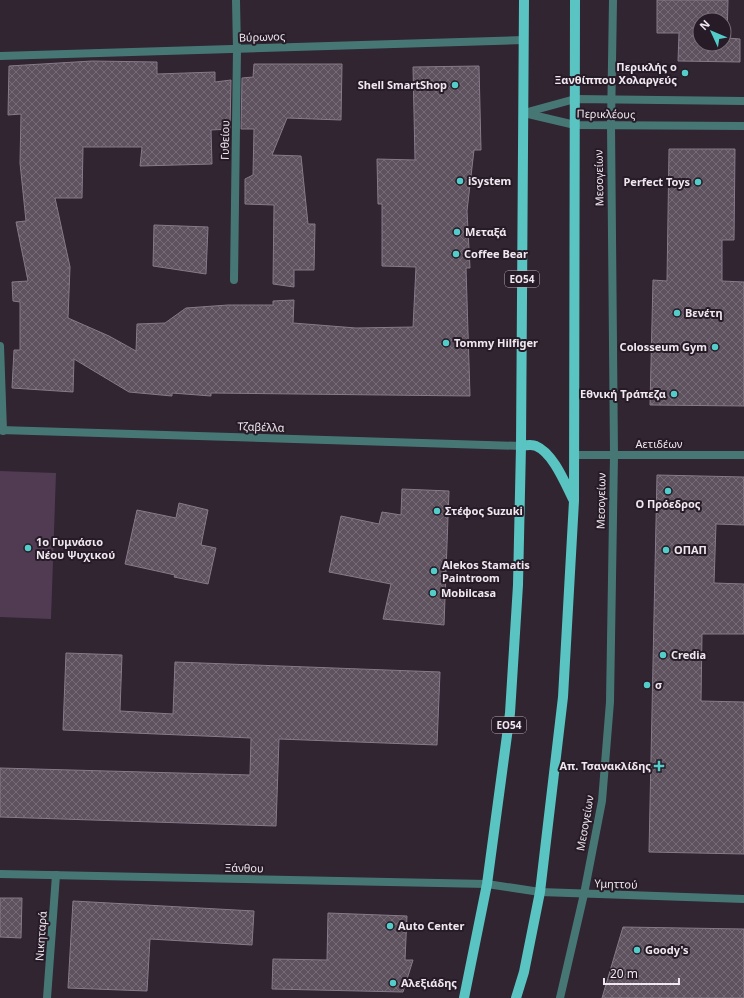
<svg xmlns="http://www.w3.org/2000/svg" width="744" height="998" font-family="'Noto Sans',sans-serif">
  <defs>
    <pattern id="building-cross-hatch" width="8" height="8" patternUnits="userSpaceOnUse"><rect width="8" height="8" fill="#5f525f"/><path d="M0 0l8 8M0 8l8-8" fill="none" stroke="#766b76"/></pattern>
  </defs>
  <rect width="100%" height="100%" fill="#302531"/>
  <polygon fill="#503b52" points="0,471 56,473 51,619 0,617"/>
  <g fill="url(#building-cross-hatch)" stroke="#887a89" fill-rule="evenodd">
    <path d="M 657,0 L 728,0 L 727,38 L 740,39 L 740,62 L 678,61 L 679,33 L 657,33 ZM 700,20 L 724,20 L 724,44 L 700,44 Z"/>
    <polygon points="92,61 157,62 157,74 215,72 215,82 231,80 230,129 211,130 212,164 140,166 142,147 83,147 82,198 55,198 70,267 68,318 109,336 136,351 137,324 165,323 186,308 228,305 273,305 273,301 294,300 293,323 356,328 413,327 416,267 382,266 382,204 378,204 377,159 415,160 413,67 479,66 481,150 474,150 467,211 470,268 466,268 470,396 211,393 211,396 172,393 172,396 129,392 74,359 73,392 12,388 14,350 20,350 20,302 13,301 12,282 28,281 16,222 26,221 20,163 21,114 8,115 9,66"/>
    <polygon points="254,64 342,64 341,120 287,118 272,155 301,156 308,224 315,224 314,270 294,270 294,287 273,284 274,205 245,204 245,179 253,175 254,129 241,129 242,78 253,77"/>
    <polygon points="669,149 735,149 734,240 722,240 722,281 744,282 744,406 650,405 653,280 667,281"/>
    <polygon points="154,225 208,227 206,274 153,266"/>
    <polygon points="657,475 744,477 744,525 716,524 714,583 744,584 744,634 702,634 701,701 744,702 744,854 649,852"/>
    <polygon points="402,489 449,491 444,625 383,619 391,584 329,572 341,516 379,524 382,512 401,515"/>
    <polygon points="179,503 208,510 201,545 216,548 208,584 174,577 175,575 125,564 137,510 176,518"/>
    <polygon points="66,653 122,655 120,711 173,714 175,662 440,672 437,745 279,739 276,826 0,817 0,768 250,775 251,738 63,730"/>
    <polygon points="0,898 22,898 21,938 0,937"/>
    <polygon points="73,901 254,911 252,945 150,939 147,991 68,988"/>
    <polygon points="328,913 407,916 405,960 413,960 403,992 272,989 273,959 327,960"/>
    <polygon points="623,927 744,929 744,998 602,998"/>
  </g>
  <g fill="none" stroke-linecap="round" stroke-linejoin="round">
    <g stroke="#477775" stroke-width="8">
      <polyline points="0,56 524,40"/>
      <polyline points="234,280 237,49 236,0"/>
      <polyline points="0,346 3,431"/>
      <polyline points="574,455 744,455"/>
      <polyline points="0,874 487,884 540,892 744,899"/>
      <polyline points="47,998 56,875"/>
      <polyline points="560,998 584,894 602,801 610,702 614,455 611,125 613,0"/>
    </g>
    <g stroke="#477775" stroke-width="8">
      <polyline points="524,113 575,99 744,101"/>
      <polyline points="524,113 575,125 744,126"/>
      <polyline points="0,430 521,446"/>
    </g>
    <g stroke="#59c4c1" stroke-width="10">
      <path d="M 521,446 C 526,445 532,444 536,446 C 553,453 565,483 573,499"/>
      <polyline points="464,998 487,884 510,713 518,585 521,446 524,0"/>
      <polyline points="516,998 524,972 540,892 563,697 574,501 575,0"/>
    </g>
  </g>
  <g fill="#53cdca" stroke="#261b27" stroke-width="1.5">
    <circle cx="685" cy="73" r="4"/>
    <circle cx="455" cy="85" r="4"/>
    <circle cx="460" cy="181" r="4"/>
    <circle cx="698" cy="182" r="4"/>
    <circle cx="457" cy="232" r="4"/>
    <circle cx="456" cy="254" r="4"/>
    <circle cx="677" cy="313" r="4"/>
    <circle cx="446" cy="343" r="4"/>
    <circle cx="715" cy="347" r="4"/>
    <circle cx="674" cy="394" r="4"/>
    <circle cx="668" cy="491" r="4"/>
    <circle cx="437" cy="511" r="4"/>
    <circle cx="28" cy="548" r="4"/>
    <circle cx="666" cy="550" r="4"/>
    <circle cx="434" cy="571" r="4"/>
    <circle cx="433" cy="593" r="4"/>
    <circle cx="663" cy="655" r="4"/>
    <circle cx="647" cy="685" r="4"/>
    <path d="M657 760h4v4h4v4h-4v4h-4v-4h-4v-4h4z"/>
    <circle cx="390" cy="926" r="4"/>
    <circle cx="637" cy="950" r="4"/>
    <circle cx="393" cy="983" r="4"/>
  </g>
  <g text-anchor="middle" stroke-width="4" stroke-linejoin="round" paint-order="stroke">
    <g fill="#261b27" stroke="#b3aab4" stroke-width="1">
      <rect x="505" y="271" width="34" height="16" rx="3"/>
      <rect x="492" y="717" width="34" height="16" rx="3"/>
    </g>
    <g font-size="10" font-weight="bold" fill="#efe8f0">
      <text x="522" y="283">ΕΟ54</text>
      <text x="509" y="729">ΕΟ54</text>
    </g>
    <g font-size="11" fill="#efe8f0" stroke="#261b27">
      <text transform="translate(262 37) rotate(-2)" y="4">Βύρωνος</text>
      <text transform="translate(606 114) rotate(1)" y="4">Περικλέους</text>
      <text transform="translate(225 140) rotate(-89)" y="4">Γυθείου</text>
      <text transform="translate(599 178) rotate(-91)" y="4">Μεσογείων</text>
      <text transform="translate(261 427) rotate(2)" y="4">Τζαβέλλα</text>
      <text x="659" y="448">Αετιδέων</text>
      <text transform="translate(601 501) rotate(-89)" y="4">Μεσογείων</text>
      <text transform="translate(585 823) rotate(-80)" y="4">Μεσογείων</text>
      <text transform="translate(244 868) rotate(1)" y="4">Ξάνθου</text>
      <text transform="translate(616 884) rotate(2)" y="4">Υμηττού</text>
      <text transform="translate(41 936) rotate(-86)" y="4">Νικηταρά</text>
    </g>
    <g font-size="11" font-weight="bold" fill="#efe8f0" stroke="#261b27" text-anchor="start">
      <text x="677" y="71" text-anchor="end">Περικλής ο<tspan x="677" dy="13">Ξανθίππου Χολαργεύς</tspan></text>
      <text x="447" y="89" text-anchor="end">Shell SmartShop</text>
      <text x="468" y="185">iSystem</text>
      <text x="690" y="186" text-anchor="end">Perfect Toys</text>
      <text x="465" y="236">Μεταξά</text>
      <text x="464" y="258">Coffee Bear</text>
      <text x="685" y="317">Βενέτη</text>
      <text x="454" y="347">Tommy Hilfiger</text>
      <text x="707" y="351" text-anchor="end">Colosseum Gym</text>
      <text x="666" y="398" text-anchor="end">Εθνική Τράπεζα</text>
      <text x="668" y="508" text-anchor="middle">Ο Πρόεδρος</text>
      <text x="445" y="515">Στέφος Suzuki</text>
      <text x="36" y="546">1ο Γυμνάσιο<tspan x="36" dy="13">Νέου Ψυχικού</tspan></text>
      <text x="674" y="554">ΟΠΑΠ</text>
      <text x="442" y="569">Alekos Stamatis<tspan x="442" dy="13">Paintroom</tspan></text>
      <text x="441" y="597">Mobilcasa</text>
      <text x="671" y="659">Credia</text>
      <text x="655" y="689">σ</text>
      <text x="651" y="770" text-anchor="end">Απ. Τσανακλίδης</text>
      <text x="398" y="930">Auto Center</text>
      <text x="645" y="954">Goody's</text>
      <text x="401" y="987">Αλεξιάδης</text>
    </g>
  </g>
  <g transform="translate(712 32) rotate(314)"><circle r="19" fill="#261b27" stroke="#766d77"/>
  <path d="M0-3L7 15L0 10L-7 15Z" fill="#53cdca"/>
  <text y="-6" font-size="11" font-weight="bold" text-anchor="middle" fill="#efe8f0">N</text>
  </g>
  <path d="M604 978v6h75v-6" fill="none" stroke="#efe8f0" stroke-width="2"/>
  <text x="610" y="978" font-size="12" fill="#efe8f0" stroke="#261b27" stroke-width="3" paint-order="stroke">20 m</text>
</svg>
